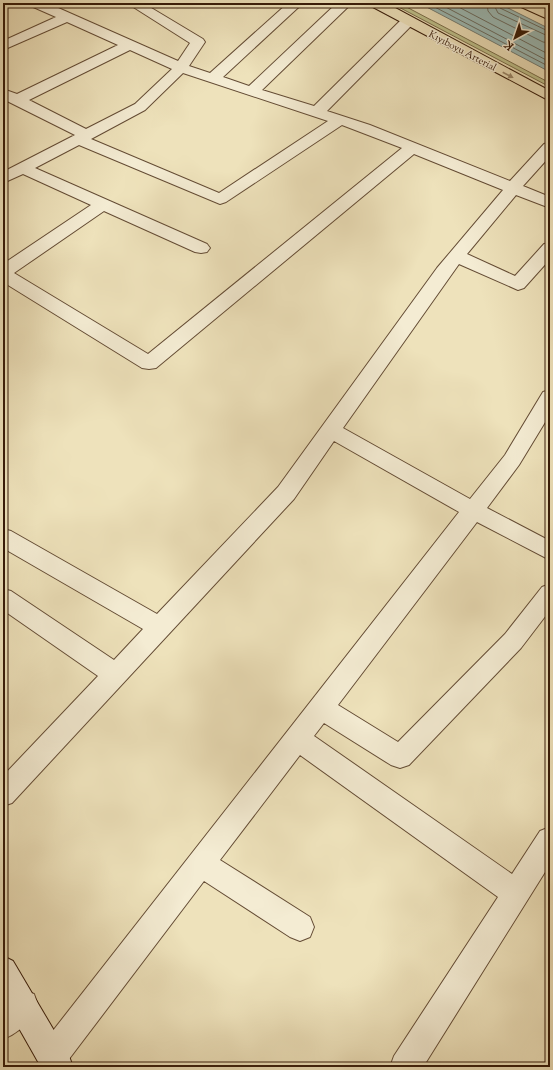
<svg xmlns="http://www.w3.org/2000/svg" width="553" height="1070" font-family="'Sorts Mill Goudy',serif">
  <rect width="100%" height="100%" fill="#eee2bb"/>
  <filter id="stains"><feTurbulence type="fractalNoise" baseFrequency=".005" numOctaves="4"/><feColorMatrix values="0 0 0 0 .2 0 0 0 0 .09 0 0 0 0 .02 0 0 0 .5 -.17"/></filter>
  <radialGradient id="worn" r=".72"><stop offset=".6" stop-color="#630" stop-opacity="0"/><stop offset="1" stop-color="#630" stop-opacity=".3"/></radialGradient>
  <polygon fill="#bfc28c" stroke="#7a6e4a" points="391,3 399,3 550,83 550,87"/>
  <polygon fill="#9cbcb8" stroke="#737b72" points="419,3 498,3 550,29 550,72"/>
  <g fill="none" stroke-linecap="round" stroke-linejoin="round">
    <g stroke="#696b60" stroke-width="1">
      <polyline points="427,3 550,67"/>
      <polyline points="438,3 550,62"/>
      <polyline points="451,3 550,55"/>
      <polyline points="487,3 488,11 493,17 543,42 550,43"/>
      <polyline points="493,3 498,13 550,37"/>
      <polyline points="498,3 500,8 550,32"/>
    </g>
    <defs>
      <g id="minor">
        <path d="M 29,3 L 47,3 L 178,61 L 190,43 L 127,3 L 143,3 L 203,39 L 205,42 L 189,66 L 210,73 L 288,3 L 303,3 L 223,77 L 249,86 L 337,3 L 352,3 L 262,90 L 314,106 L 403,18 L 413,18 L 415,21 L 413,24 L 327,111 L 370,125 L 510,181 L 544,144 L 550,142 L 550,156 L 523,186 L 550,197 L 550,208 L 516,195 L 467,254 L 515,276 L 544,244 L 550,243 L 550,259 L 524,288 L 518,290 L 459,264 L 343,428 L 470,499 L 505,455 L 543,392 L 550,390 L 550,414 L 519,465 L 487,508 L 550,541 L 550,560 L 477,522 L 338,705 L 398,742 L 505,634 L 542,587 L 550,584 L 550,610 L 521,648 L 409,765 L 400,768 L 391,765 L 324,723 L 314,736 L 512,874 L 540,831 L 550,827 L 550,864 L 423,1067 L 390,1067 L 394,1056 L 498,897 L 300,755 L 220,860 L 310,917 L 314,927 L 310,937 L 300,941 L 290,937 L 204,881 L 63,1067 L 41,1067 L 37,1057 L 41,1046 L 459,512 L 334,441 L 294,499 L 12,803 L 3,806 L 3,776 L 98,676 L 3,610 L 3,589 L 11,591 L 114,660 L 143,629 L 3,548 L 3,529 L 11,531 L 157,614 L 278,487 L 437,268 L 503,190 L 414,154 L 156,368 L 149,369 L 142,368 L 3,282 L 3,264 L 91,205 L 23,174 L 3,183 L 3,172 L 75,135 L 3,99 L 3,89 L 17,94 L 118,45 L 67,22 L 3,50 L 3,41 L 56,17 L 31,6 ZM 130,50 L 172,69 L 135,104 L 86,129 L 29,100 ZM 183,73 L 328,121 L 219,193 L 91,139 L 145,110 ZM 342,125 L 402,148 L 148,354 L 14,273 L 104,211 L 195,252 L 201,253 L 207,252 L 210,248 L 207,244 L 35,168 L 79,145 L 220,204 L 226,202 Z"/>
        <path d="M 23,990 L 34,994 L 38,1005 C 31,1021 19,1033 3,1039 L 3,1003 L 12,994 Z"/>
      </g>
      <polygon id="secondary" points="3,956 13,961 69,1056 73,1067 41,1067 3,1000"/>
      <g id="primary">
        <polygon points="369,3 386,3 550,91 550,101 371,6"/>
        <polygon points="517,3 534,3 550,11 550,20 519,6"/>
      </g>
    </defs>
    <use href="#minor" stroke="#644c35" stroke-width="2"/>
    <use href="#secondary" stroke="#361a08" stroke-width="2"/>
    <use href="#primary" stroke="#361a08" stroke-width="2"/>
    <use href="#minor" fill="#f4ecd3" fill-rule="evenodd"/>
    <use href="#secondary" fill="#f4ecd3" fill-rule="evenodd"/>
    <use href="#primary" fill="#eee2bb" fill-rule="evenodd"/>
  </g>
  <defs><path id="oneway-solid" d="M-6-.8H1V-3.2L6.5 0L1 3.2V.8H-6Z"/></defs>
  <use fill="#9b886a" href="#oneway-solid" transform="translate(508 75) rotate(28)"/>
  <g text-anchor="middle" stroke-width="3" stroke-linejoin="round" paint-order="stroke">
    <g font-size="10" fill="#361a08" stroke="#f4ecd3">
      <text transform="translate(463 50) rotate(28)" y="4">Kıyıboyu Arterial</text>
    </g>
  </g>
  <rect width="553" height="1070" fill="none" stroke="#eee2bb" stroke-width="16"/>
  <rect x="4" y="4" width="545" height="1062" fill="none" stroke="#361a08" stroke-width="2"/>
  <rect x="8" y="8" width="537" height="1054" fill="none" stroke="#361a08"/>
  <g transform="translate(515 38) rotate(220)" stroke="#f4ecd3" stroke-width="3" paint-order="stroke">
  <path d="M0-3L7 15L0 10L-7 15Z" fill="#361a08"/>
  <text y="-6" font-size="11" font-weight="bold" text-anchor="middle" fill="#361a08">K</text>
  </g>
  <rect width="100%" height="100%" filter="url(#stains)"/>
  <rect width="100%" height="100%" fill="url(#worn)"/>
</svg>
